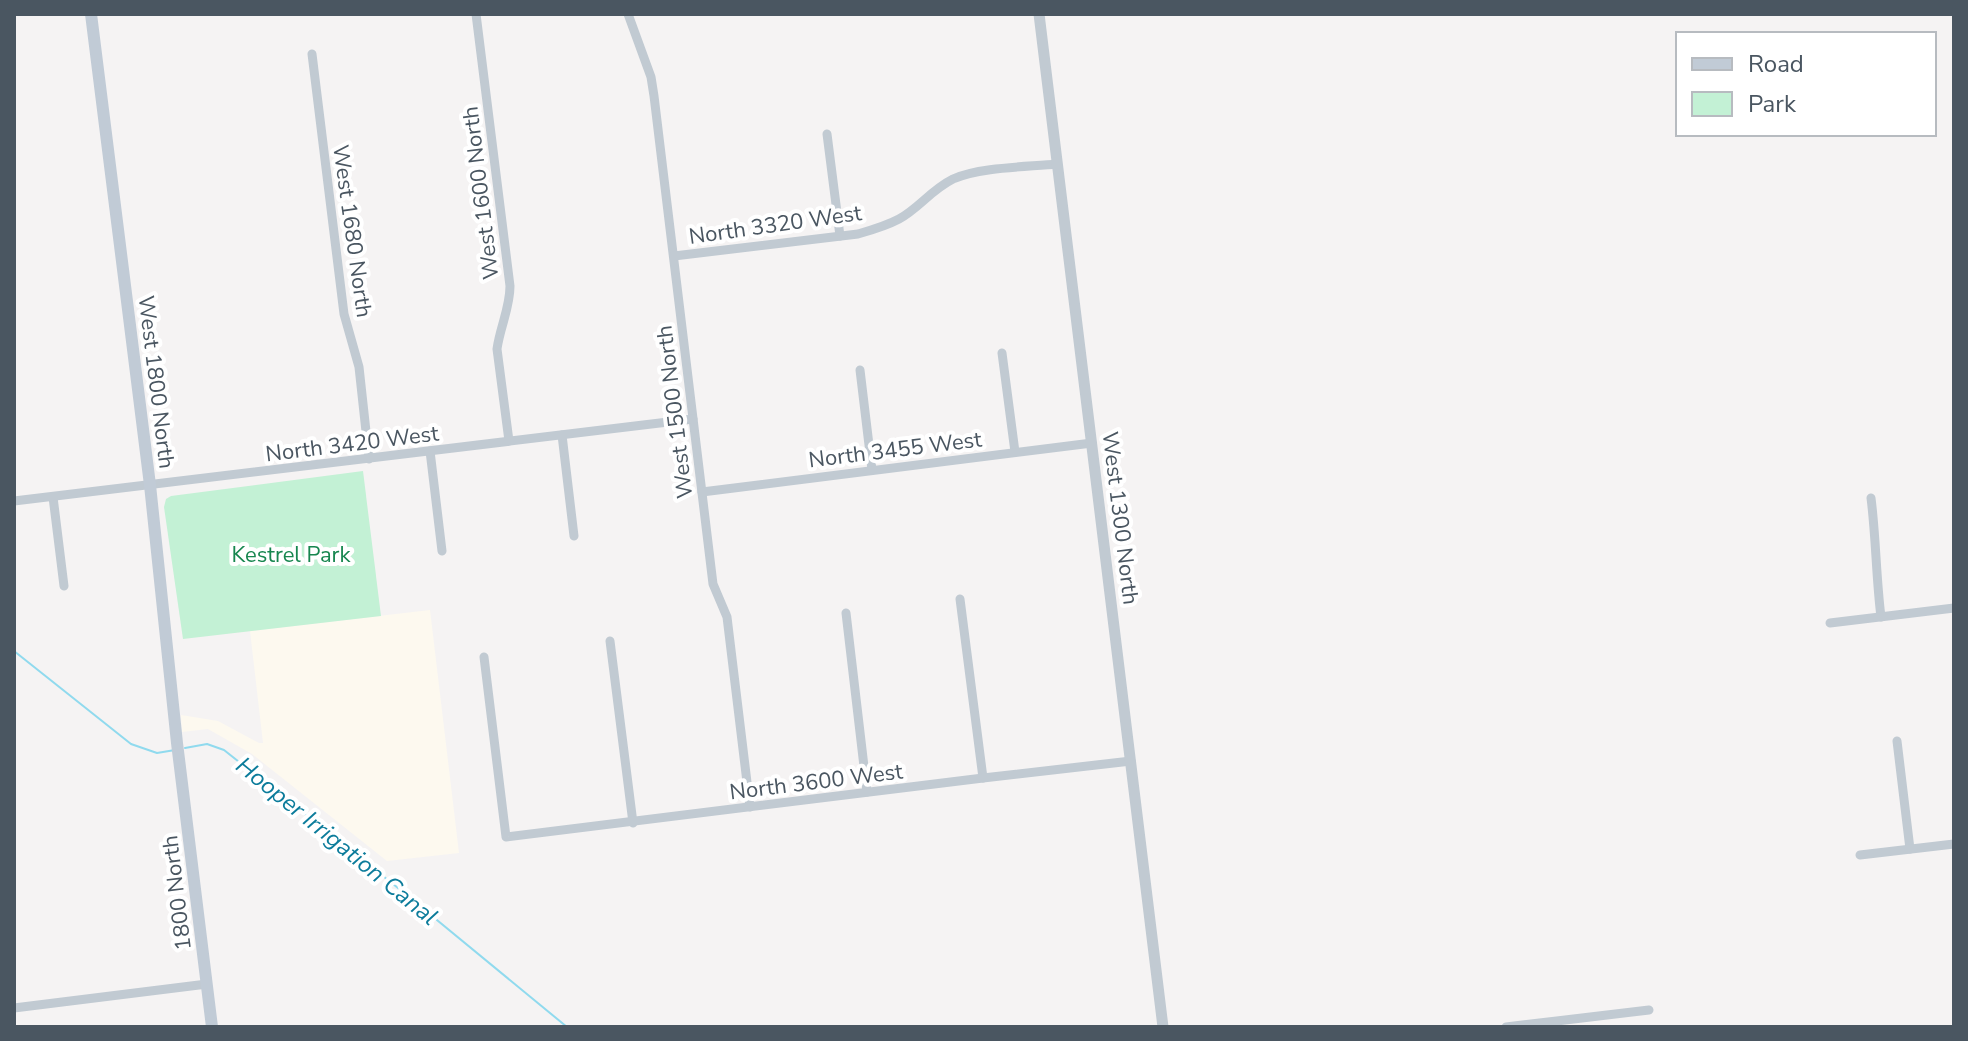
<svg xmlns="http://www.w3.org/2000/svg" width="1968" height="1041" font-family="'Nunito Sans',sans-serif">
  <rect width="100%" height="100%" fill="#f5f3f3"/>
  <polygon fill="#fdf9ef" points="430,610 459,853 387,861 252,754 208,729 182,732 181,715 218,721 259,743 263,743 250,631"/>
  <polygon fill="#c3f1d5" points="363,471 381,616 183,639 164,507 166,499 171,496"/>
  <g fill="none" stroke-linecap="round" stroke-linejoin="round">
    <g stroke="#90daee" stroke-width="2">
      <polyline points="14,651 131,744 157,753 175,750"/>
      <polyline points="185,748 207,744 224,750 398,888 567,1027"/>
    </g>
    <g stroke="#c1cad2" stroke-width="9">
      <path d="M 476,14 L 510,286 C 510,308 500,327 497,349 L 509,441"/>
      <polyline points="628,14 651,77 654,96 713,584 727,617 750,807"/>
      <polyline points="312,54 344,314 359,367 369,459"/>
      <polyline points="827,134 840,236"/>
      <path d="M 674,256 L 858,234 C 872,230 886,226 899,219 C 919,208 931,190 953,179 C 979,167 1027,167 1057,164"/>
      <polyline points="1002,353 1015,452"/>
      <polyline points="860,370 872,470"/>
      <polyline points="562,435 574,536"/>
      <polyline points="430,451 442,551"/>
      <polyline points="702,492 1092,443"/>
      <polyline points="53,497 64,586"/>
      <path d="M 1871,498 C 1876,537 1876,577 1881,617"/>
      <polyline points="14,501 693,419"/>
      <polyline points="960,599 983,778"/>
      <polyline points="846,613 867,792"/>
      <polyline points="1830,623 1954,608"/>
      <polyline points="610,641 633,823"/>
      <polyline points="484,657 506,837 983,778 1131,761"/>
      <polyline points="1897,741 1910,849"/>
      <polyline points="1860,855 1954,844"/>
      <polyline points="14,1008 207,984"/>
      <polyline points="1506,1027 1649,1010"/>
    </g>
    <polyline stroke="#c1cad2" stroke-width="11" points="1039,14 1163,1027"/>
    <polyline stroke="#c1cbd6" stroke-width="12" points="91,14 150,485 177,743 212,1027"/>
  </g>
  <g text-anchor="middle" stroke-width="8" stroke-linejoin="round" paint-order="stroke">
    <g font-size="22" fill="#4a5661" stroke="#fff">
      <text transform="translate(480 193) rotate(-97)" y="8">West 1600 North</text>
      <text transform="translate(775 224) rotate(-8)" y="8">North 3320 West</text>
      <text transform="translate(353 231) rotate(82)" y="8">West 1680 North</text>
      <text transform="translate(157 382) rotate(83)" y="8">West 1800 North</text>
      <text transform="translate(674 412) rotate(-97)" y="8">West 1500 North</text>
      <text transform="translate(352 443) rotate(-7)" y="8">North 3420 West</text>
      <text transform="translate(895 449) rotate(-7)" y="8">North 3455 West</text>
      <text transform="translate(1121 518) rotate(83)" y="8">West 1300 North</text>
      <text transform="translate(816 781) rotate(-7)" y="8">North 3600 West</text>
      <text transform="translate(176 893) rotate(-97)" y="8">1800 North</text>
    </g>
    <g font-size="22" fill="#17864f" stroke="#fff">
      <text x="291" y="562">Kestrel Park</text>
    </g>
    <g font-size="24" font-style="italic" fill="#0c7c9b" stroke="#fff">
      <text transform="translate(337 841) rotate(39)" y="8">Hooper Irrigation Canal</text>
    </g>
  </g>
  <rect width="1968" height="1041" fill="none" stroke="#4a5661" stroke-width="32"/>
  <rect x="1676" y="32" width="260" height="104" fill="#ffffff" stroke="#b7bbc0" stroke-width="2"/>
  <rect x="1692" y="58" width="40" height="12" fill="#c1cbd6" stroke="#b7bbc0" stroke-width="2"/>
  <text x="1748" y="72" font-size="24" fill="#4a5661">Road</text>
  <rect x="1692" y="92" width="40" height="24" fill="#c3f1d5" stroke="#b7bbc0" stroke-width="2"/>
  <text x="1748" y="112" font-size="24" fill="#4a5661">Park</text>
</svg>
